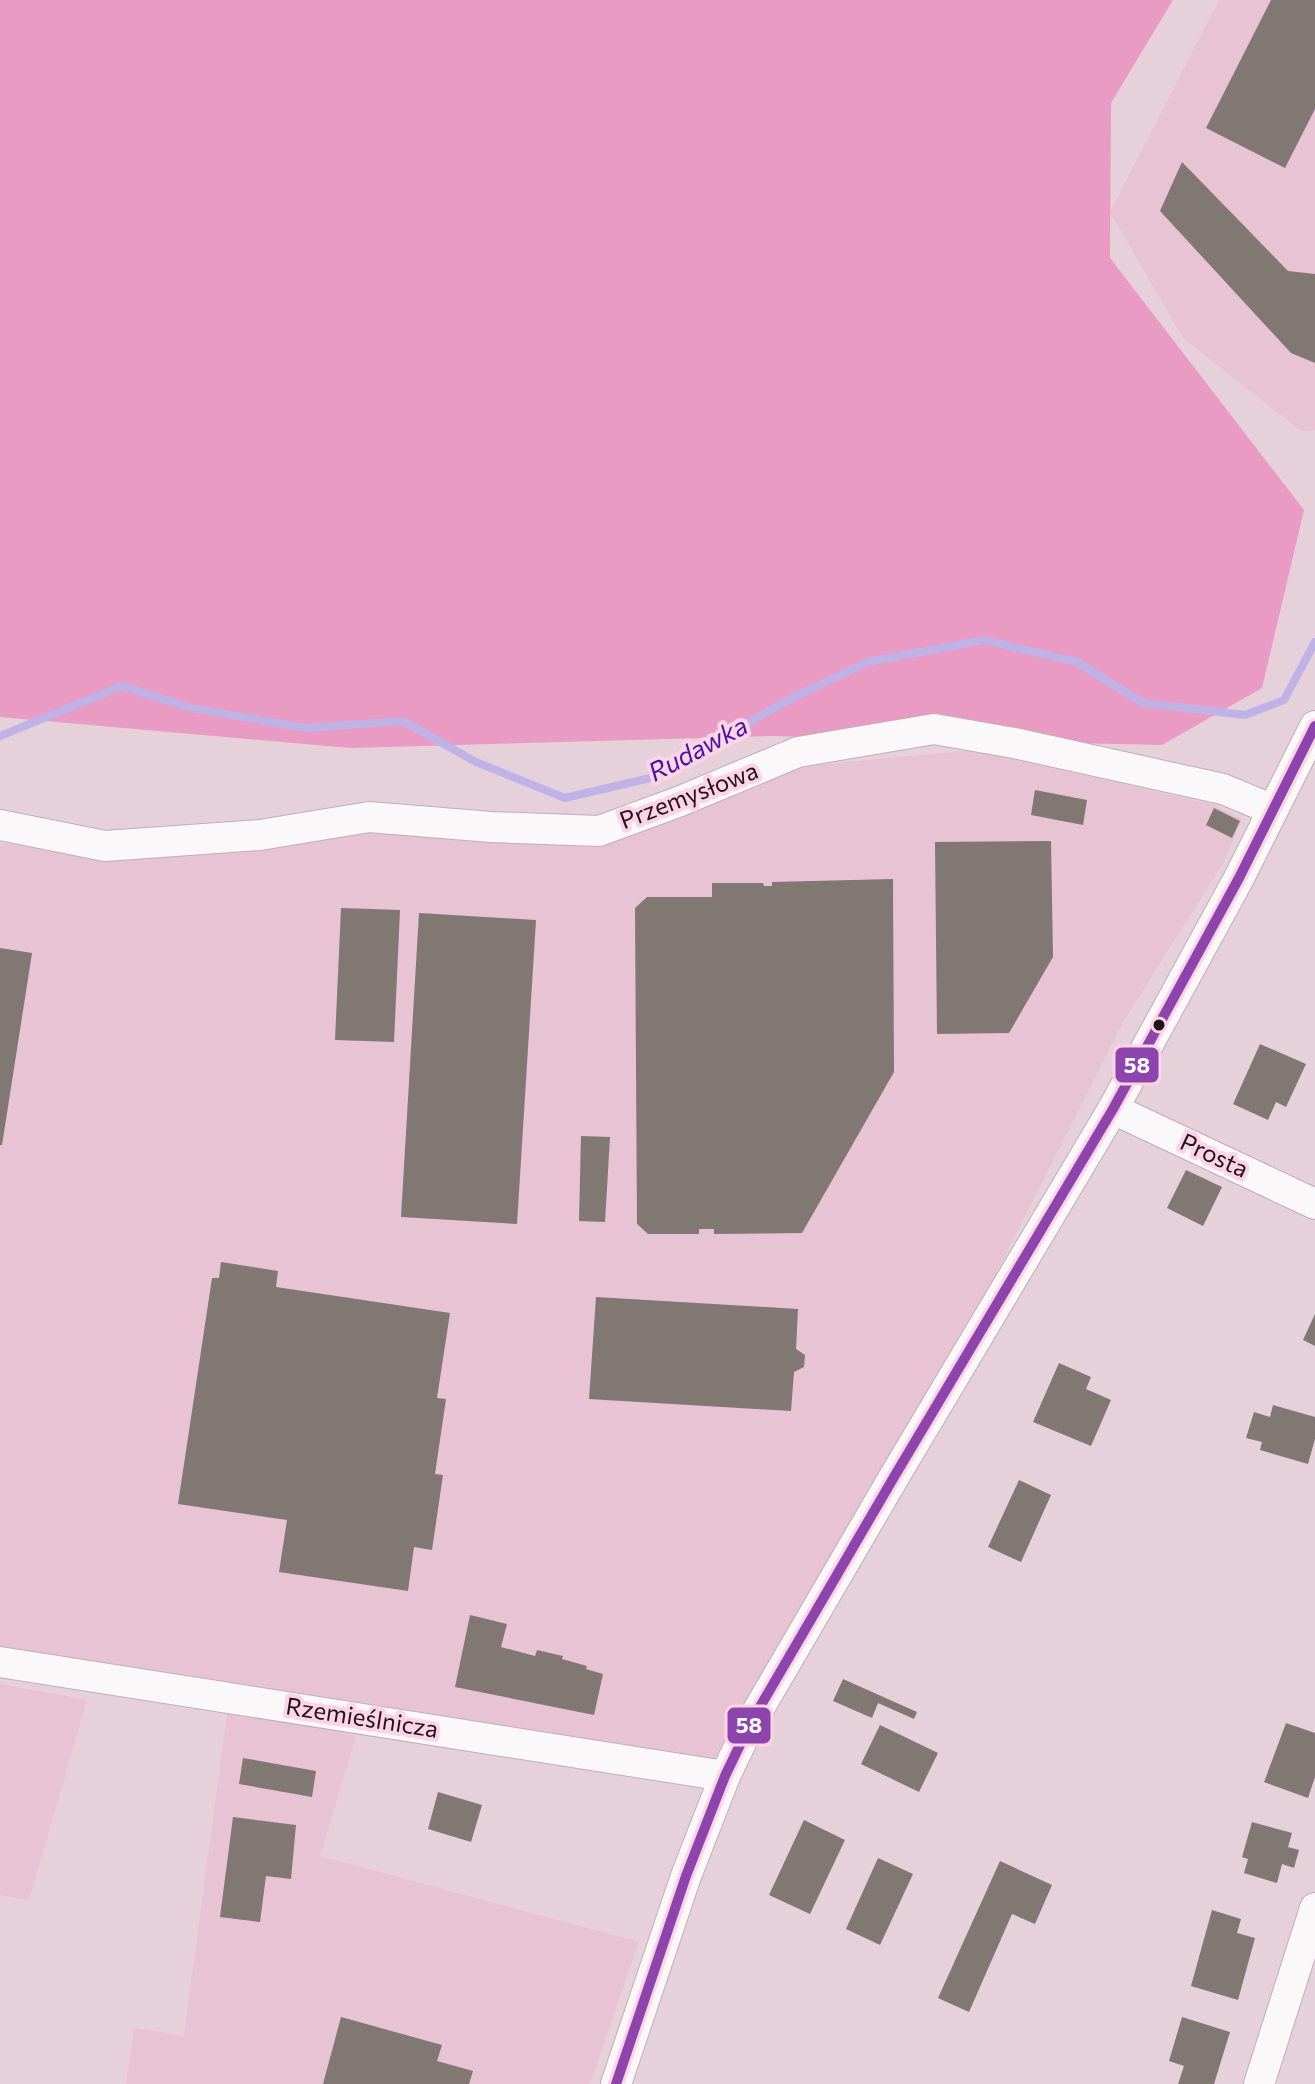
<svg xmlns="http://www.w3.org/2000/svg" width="1315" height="2084" font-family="Commissioner,sans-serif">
  <rect width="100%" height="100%" fill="#e6d0da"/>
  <g fill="#e7c3d3">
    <polygon points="1219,0 1315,0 1315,430 1301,431 1183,338 1110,212"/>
    <polygon points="974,750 1214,805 1242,819 1224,862 1123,1022 968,1329 713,1760 0,1646 0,843 110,856 378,831 602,847 806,766"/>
    <polygon points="0,1684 87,1700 29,1900 0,1895"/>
    <polygon points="228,1708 356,1736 320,1856 639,1942 590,2084 126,2084 134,2028 184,2036"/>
  </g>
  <polygon fill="#e99bc3" points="0,0 1173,0 1111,103 1110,258 1304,510 1262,688 1162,745 772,736 350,748 0,717"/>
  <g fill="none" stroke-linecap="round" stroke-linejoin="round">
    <polyline stroke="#bfb2e7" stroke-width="8" points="0,736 122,686 191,708 306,728 403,721 476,762 565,798 650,778 794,697 868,662 984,640 1077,662 1143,703 1245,715 1284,700 1315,642"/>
  </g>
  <g fill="#817773">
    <polygon points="1271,0 1315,0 1315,109 1285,168 1206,128"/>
    <polygon points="1182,162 1288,271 1315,274 1315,363 1291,353 1160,211"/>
    <polygon points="1035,790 1087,800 1083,825 1031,815"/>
    <polygon points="1214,808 1240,821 1232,838 1206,825"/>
    <polygon points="1051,841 1053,957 1009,1033 937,1034 935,842"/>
    <polygon points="893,879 894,1072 802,1233 714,1234 714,1229 699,1229 699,1234 648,1234 637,1224 635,908 647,897 712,897 712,883 763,883 764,886 772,886 772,882"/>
    <polygon points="341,908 400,910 394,1042 335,1040"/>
    <polygon points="419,913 536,920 517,1224 401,1217"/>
    <polygon points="0,948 32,953 2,1145 0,1145"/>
    <polygon points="1260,1044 1306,1064 1286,1107 1276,1102 1268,1120 1233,1104"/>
    <polygon points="581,1136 610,1137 605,1222 579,1221"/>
    <polygon points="1186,1170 1222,1187 1203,1226 1167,1208"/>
    <polygon points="221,1262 278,1271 276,1287 450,1313 437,1398 446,1399 435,1474 443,1475 432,1550 414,1547 408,1591 279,1572 287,1520 178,1504 212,1278 219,1278"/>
    <polygon points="596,1297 798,1309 796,1349 805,1355 804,1367 794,1372 791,1411 589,1399"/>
    <polygon points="1315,1314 1315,1346 1303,1340"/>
    <polygon points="1059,1363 1091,1377 1086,1389 1111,1400 1091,1446 1033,1422"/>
    <polygon points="1273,1405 1315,1417 1315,1439 1308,1464 1260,1450 1262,1442 1246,1438 1254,1412 1270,1417"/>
    <polygon points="1019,1480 1051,1495 1021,1562 988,1547"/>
    <polygon points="470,1615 507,1624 501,1647 535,1656 537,1650 563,1656 562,1659 587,1666 586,1669 603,1674 594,1715 455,1687"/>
    <polygon points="843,1679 917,1712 914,1719 878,1703 872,1718 833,1701"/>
    <polygon points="1286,1723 1315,1733 1315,1777 1308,1798 1264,1782"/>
    <polygon points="880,1725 938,1753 919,1792 861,1764"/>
    <polygon points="243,1758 316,1771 312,1797 239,1784"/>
    <polygon points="438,1792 482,1805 471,1842 428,1829"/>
    <polygon points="233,1817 296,1825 291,1879 266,1876 260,1922 220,1917"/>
    <polygon points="804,1820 845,1840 810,1914 769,1895"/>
    <polygon points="1252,1822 1292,1833 1288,1847 1299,1850 1294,1868 1282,1864 1277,1883 1244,1873 1248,1859 1242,1857"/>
    <polygon points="878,1858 913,1874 880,1945 846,1929"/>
    <polygon points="1000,1861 1052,1885 1035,1924 1012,1914 969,2012 938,1998"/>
    <polygon points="1212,1910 1241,1919 1237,1933 1255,1938 1238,2000 1191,1986"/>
    <polygon points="341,2017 442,2045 437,2061 473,2071 469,2084 323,2084"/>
    <polygon points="1182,2017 1230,2032 1214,2084 1178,2084 1184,2066 1169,2061"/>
  </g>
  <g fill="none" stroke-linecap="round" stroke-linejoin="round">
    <defs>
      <g id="minor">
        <polyline points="0,825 105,846 260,835 369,817 491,827 599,831 678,802 798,752 934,729 1014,743 1223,789 1273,810"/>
        <polyline points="1113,1109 1315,1204"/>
        <polyline points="0,1662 725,1776"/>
        <polyline points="616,2084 686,1876 725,1776 750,1724 894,1477 1113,1109 1239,878 1315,726"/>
        <polyline points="1259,2084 1315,1908"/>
      </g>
    </defs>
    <use href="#minor" stroke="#c0aeb7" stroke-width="32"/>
    <use href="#minor" stroke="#fbf8f9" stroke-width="30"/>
    <defs>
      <polyline id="bus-1" points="616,2084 686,1876 725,1776 750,1724 894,1477 1113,1109 1239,878 1315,726"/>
    </defs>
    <use href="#bus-1" stroke="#fdd4e6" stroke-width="16"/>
    <use href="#bus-1" stroke="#8e44ad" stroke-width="10"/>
  </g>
  <circle fill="#211319" stroke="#fdd4e6" stroke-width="3" cx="1159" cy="1025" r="7"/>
  <g text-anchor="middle" stroke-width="8" stroke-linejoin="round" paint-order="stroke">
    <g font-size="24" fill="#211319" stroke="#fdd4e6">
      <text transform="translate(689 796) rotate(-21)" y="8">Przemysłowa</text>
      <text transform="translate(1214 1156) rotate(25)" y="8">Prosta</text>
      <text transform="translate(362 1718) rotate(9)" y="8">Rzemieślnicza</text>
    </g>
    <g font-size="26" font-style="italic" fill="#4713a1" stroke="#fdd4e6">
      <text transform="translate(698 749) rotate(-28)" y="9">Rudawka</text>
    </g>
  </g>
  <g stroke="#fdd4e6" stroke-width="3">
    <rect x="1114" y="1046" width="46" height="38" rx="8" fill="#8e44ad"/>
    <rect x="726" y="1706" width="46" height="39" rx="8" fill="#8e44ad"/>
  </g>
  <g font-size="22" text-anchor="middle" font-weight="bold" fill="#fff">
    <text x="1137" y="1073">58</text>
    <text x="749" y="1733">58</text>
  </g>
</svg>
